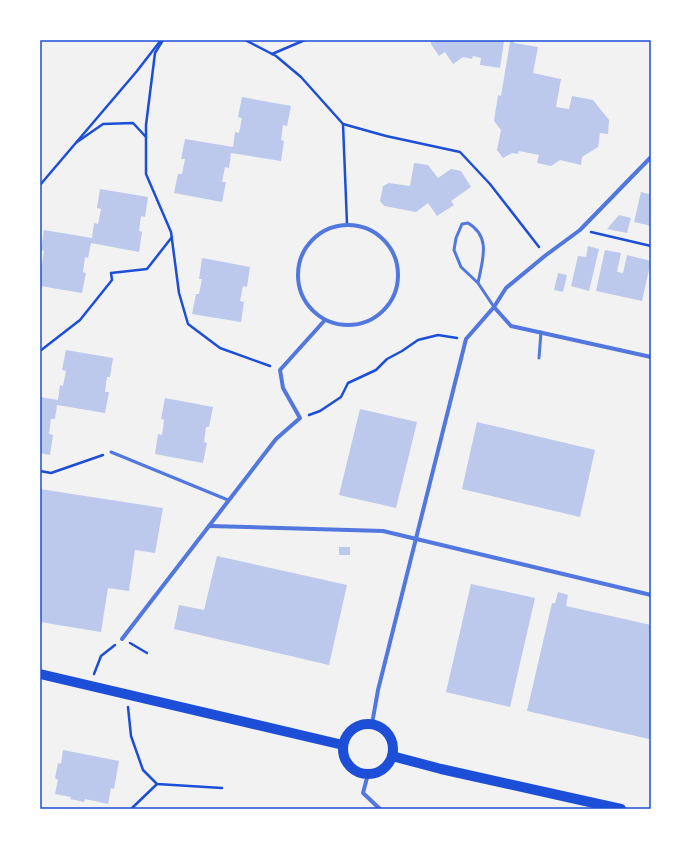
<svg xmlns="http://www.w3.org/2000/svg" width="691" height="849" font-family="'DM Sans',sans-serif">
  <rect width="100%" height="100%" fill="#f2f2f2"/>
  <g fill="#bdc9ec">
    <polygon points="431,40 515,40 514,43 538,47 533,73 561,79 556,107 569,109 572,96 593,100 609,120 608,134 600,133 598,147 582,157 581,165 560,160 551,166 537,163 539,155 519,151 518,154 512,153 503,158 497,150 501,130 494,121 498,95 501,96 510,42 504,41 500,68 480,65 481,58 473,56 472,59 463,57 453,64 445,52 439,56 431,44"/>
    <polygon points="242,97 291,106 287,126 283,125 281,140 284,141 281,161 231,153 229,168 225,167 222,182 226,182 222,202 174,193 178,174 182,174 185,159 181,159 185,139 233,147 235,132 239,133 242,118 238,117"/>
    <polygon points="414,163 428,165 438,178 451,169 461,171 471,187 451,201 454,205 437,216 428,203 416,212 384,206 380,201 383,186 389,183 410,186"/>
    <polygon points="650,187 651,187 651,226 634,222 641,192 649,194"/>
    <polygon points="100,189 148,197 145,217 141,216 139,231 142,232 139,252 91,243 88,258 85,257 83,272 86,273 82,293 40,286 40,265 42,265 44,251 41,250 44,230 92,238 94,223 98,224 101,209 97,208"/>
    <polygon points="619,215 631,218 627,233 607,229"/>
    <polygon points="588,246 599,249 589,291 571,286 578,256 586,257"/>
    <polygon points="605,250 621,253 617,272 623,273 627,255 651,261 642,301 596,291"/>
    <polygon points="202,258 250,267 247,287 243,286 240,301 244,302 241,322 192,314 196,294 199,294 202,279 199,279"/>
    <polygon points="558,273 567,275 563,292 554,290"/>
    <polygon points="66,350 113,358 110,377 107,377 105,392 109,392 105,413 57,405 55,419 51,419 49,434 53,435 50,455 40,453 40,397 58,400 60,385 63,386 66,371 62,370"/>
    <polygon points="165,398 213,407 209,427 206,427 204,442 207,443 203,463 155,454 158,434 162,435 164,420 161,419"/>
    <polygon points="360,409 417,422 396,508 339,495"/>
    <polygon points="477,422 595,450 580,517 462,489"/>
    <polygon points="40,489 163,508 155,553 135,550 129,591 108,588 101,632 40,622"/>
    <rect x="339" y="547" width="11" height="8"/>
    <polygon points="217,556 347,585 329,665 174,629 179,605 204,610"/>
    <polygon points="471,584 535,598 510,707 446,692"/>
    <polygon points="558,592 568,595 566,606 651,625 651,730 649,739 527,711 552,603 555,603"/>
    <polygon points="63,750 119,761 114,789 111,788 108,804 85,799 84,802 70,799 71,797 55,794 58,780 55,778 58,763 61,764"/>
  </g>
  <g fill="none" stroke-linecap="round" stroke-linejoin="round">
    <g stroke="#1d4ed8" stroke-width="2.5">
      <polyline points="163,40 155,53 146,125 146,174 171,232 179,293 188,324 220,348 270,366"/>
      <polyline points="245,40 276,56 301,77 343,124 386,136 460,152 490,184 539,247"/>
      <polyline points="272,54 305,40"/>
      <polyline points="343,124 347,224"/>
      <polyline points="77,142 103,124 133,123 146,137"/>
      <polyline points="40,185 137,71 161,40"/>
      <polyline points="591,232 651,246"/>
      <polyline points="40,351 80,320 112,280 111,273 147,269 172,237"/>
      <polyline points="309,415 320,411 341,397 348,383 376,370 387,359 402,351 418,340 438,335 457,338"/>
      <polyline points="40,471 51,473 103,455"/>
      <polyline points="130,643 147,653"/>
      <polyline points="94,674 101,656 115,645"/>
      <polyline points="128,707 131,736 143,770 157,784 222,788"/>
      <polyline points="131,809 157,784"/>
    </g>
    <g stroke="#5277de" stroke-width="3">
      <path d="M 478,283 C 482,261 492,237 468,223 L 462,224 L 456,238 L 454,250 L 461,267 L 478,283 L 494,307"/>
      <polyline points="539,358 541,332"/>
      <polyline points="111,452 228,500"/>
    </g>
    <g stroke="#5277de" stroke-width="4">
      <circle cx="348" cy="275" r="50"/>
      <polyline points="494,307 511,326 651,357"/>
      <polyline points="209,526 383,531 651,595"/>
      <polyline points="122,639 276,439 300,418 283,388 280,370 325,320"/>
      <polyline points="372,724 378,690 466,339 494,307 506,288 546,255 580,230 651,157"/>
      <polyline points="368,774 363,793 380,809"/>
    </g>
    <g stroke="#1d4ed8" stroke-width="10">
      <polyline points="40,674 343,745"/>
      <circle cx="368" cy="749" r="25"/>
      <polyline points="392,756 441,769 621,809"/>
    </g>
  </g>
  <rect width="691" height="849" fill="none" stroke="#ffffff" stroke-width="82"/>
  <rect x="41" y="41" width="609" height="767" fill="none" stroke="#1d4ed8" stroke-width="1.5"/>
</svg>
